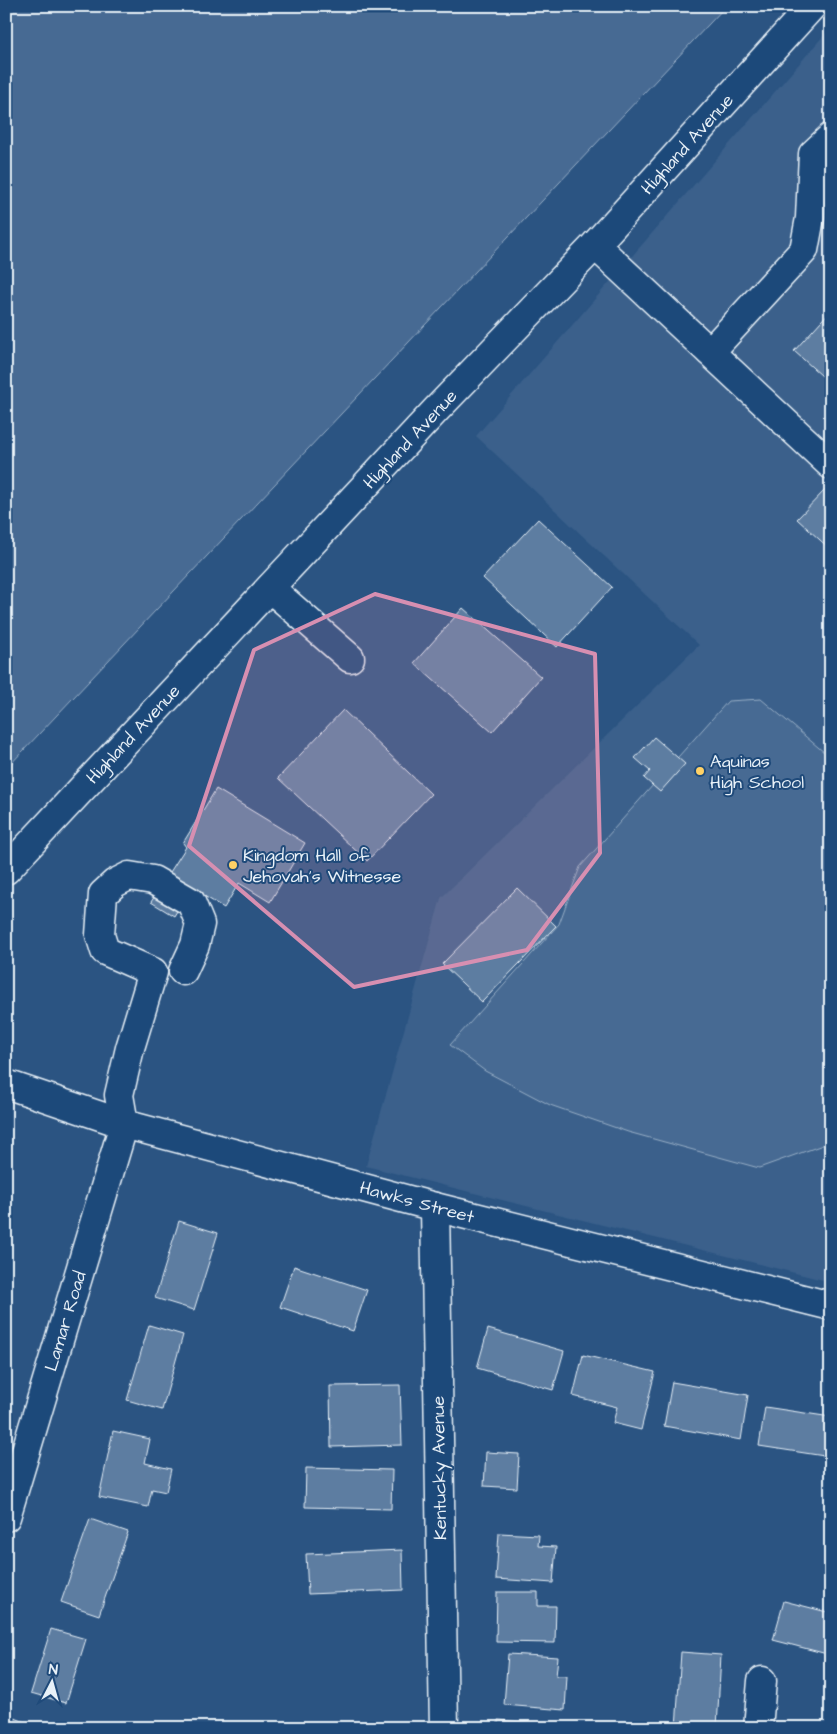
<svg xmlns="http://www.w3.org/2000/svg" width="837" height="1734" font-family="'Architects Daughter',sans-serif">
  <rect width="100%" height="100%" fill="#2b5482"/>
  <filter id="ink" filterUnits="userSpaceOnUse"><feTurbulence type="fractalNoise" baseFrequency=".02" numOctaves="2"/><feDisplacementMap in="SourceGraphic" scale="10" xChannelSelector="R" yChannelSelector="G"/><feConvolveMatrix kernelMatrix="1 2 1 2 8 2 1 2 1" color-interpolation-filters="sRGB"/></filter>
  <g filter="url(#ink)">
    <polygon fill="#3a608b" points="831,27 831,1282 366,1166 441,898 699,645 476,436"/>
    <g fill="#476b93" stroke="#98aec6">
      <polygon points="6,6 726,6 6,769"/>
      <polygon points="761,699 831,758 831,1142 759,1168 628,1132 550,1105 485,1071 450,1045 559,924 580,867 728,701"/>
    </g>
    <g fill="#5d7da1" stroke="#e8f1f8">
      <polygon points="831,310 831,384 794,351"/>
      <polygon points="827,488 831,492 831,550 797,519"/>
      <polygon points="538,519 612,587 557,647 483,578"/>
      <polygon points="463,608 541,677 492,732 414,663"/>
      <polygon points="343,710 431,794 367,861 278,778"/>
      <polygon points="654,737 685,764 660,792 644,778 650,771 635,758"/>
      <polygon points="216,789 305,843 270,902 239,883 224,908 191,888 174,916 151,902 186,847 183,843"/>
      <polygon points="517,888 556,926 482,1002 442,964"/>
      <polygon points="179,1221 218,1233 194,1310 155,1298"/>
      <polygon points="294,1266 367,1290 353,1331 280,1307"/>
      <polygon points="149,1325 183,1335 162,1410 127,1400"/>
      <polygon points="488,1329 564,1351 553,1390 477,1368"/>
      <polygon points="583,1355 655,1372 641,1430 613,1423 617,1407 573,1396"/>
      <polygon points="672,1382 748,1395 741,1440 664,1426"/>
      <polygon points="400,1385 402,1445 331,1447 330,1386"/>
      <polygon points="765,1407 831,1417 831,1457 759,1446"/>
      <polygon points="113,1431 150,1439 145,1463 171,1469 166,1492 152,1489 148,1507 99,1497"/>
      <polygon points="486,1452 519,1454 517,1488 484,1486"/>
      <polygon points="306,1468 392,1470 391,1509 305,1507"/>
      <polygon points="90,1519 128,1532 99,1615 61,1602"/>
      <polygon points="499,1533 539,1535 538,1546 556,1547 553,1583 496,1579"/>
      <polygon points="402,1550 403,1590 308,1594 306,1554"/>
      <polygon points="497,1592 538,1592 538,1606 556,1606 555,1643 496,1642"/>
      <polygon points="784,1601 831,1613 831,1655 773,1640"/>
      <polygon points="51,1629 86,1639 66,1703 31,1693"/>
      <polygon points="681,1652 721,1655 717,1728 676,1728"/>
      <polygon points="508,1654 558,1657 556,1676 567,1676 565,1710 504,1705"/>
      <polygon points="15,1718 40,1728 11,1728"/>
      <polygon points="498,1720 559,1725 558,1728 498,1728"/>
    </g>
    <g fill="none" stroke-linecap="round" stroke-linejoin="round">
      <defs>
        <g id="minor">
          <polyline points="595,245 831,465"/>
          <polyline points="710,352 804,250 810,218 813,154 831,137"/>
          <polyline points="270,588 350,658"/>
          <polyline points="6,1084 124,1124 435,1207 831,1306"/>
          <polyline points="435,1207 444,1728"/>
          <polyline points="6,1517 124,1124 119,1095 130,1048 153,972 105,951 100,935 103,894 115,883 129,876 153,880 191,902 200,924 195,945 183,971"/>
          <polyline points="758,1728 762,1681"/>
        </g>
        <polyline id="major" points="6,870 436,410 595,245 812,6"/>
      </defs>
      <use href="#minor" stroke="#e8f1f8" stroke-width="31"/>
      <use href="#major" stroke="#e8f1f8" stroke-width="31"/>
      <use href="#minor" stroke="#1f4a7a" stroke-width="28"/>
      <use href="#major" stroke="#1f4a7a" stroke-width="28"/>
    </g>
  </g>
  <path fill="#d78fb1" fill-opacity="0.2" stroke="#d78fb1" stroke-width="4" stroke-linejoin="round" d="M 375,594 L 595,654 L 600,853 L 527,950 L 354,987 L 189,846 L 254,650 Z"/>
  <g fill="#ffd166" stroke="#1f4a7a" stroke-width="2">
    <circle cx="700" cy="771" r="5"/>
    <circle cx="233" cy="865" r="5"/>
  </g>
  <g text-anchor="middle" stroke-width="4" stroke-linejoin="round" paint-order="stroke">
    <g font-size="18" fill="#e8f1f8" stroke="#1f4a7a">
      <text transform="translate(687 144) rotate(-48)" y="6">Highland Avenue</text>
      <text transform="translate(410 439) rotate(-47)" y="6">Highland Avenue</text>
      <text transform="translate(133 734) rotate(-47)" y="6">Highland Avenue</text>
      <text transform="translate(417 1202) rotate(15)" y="6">Hawks Street</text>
      <text transform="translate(65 1321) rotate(-73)" y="6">Lamar Road</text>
      <text transform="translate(439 1468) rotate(-91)" y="6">Kentucky Avenue</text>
    </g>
    <g font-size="18" fill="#e8f1f8" stroke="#1f4a7a" text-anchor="start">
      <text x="710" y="767">Aquinas<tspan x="710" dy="21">High School</tspan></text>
      <text x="243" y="861">Kingdom Hall of<tspan x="243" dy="21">Jehovah’s Witnesse</tspan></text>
    </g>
  </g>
  <rect width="837" height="1734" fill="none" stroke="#1f4a7a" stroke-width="25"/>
  <rect x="12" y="12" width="812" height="1709" fill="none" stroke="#e8f1f8" stroke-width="2" filter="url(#ink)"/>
  <g transform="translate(52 1682) rotate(6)" stroke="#1f4a7a" stroke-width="4" paint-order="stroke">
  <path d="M0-4L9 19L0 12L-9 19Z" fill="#e8f1f8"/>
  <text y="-8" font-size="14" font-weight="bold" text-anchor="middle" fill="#e8f1f8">N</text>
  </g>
</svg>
